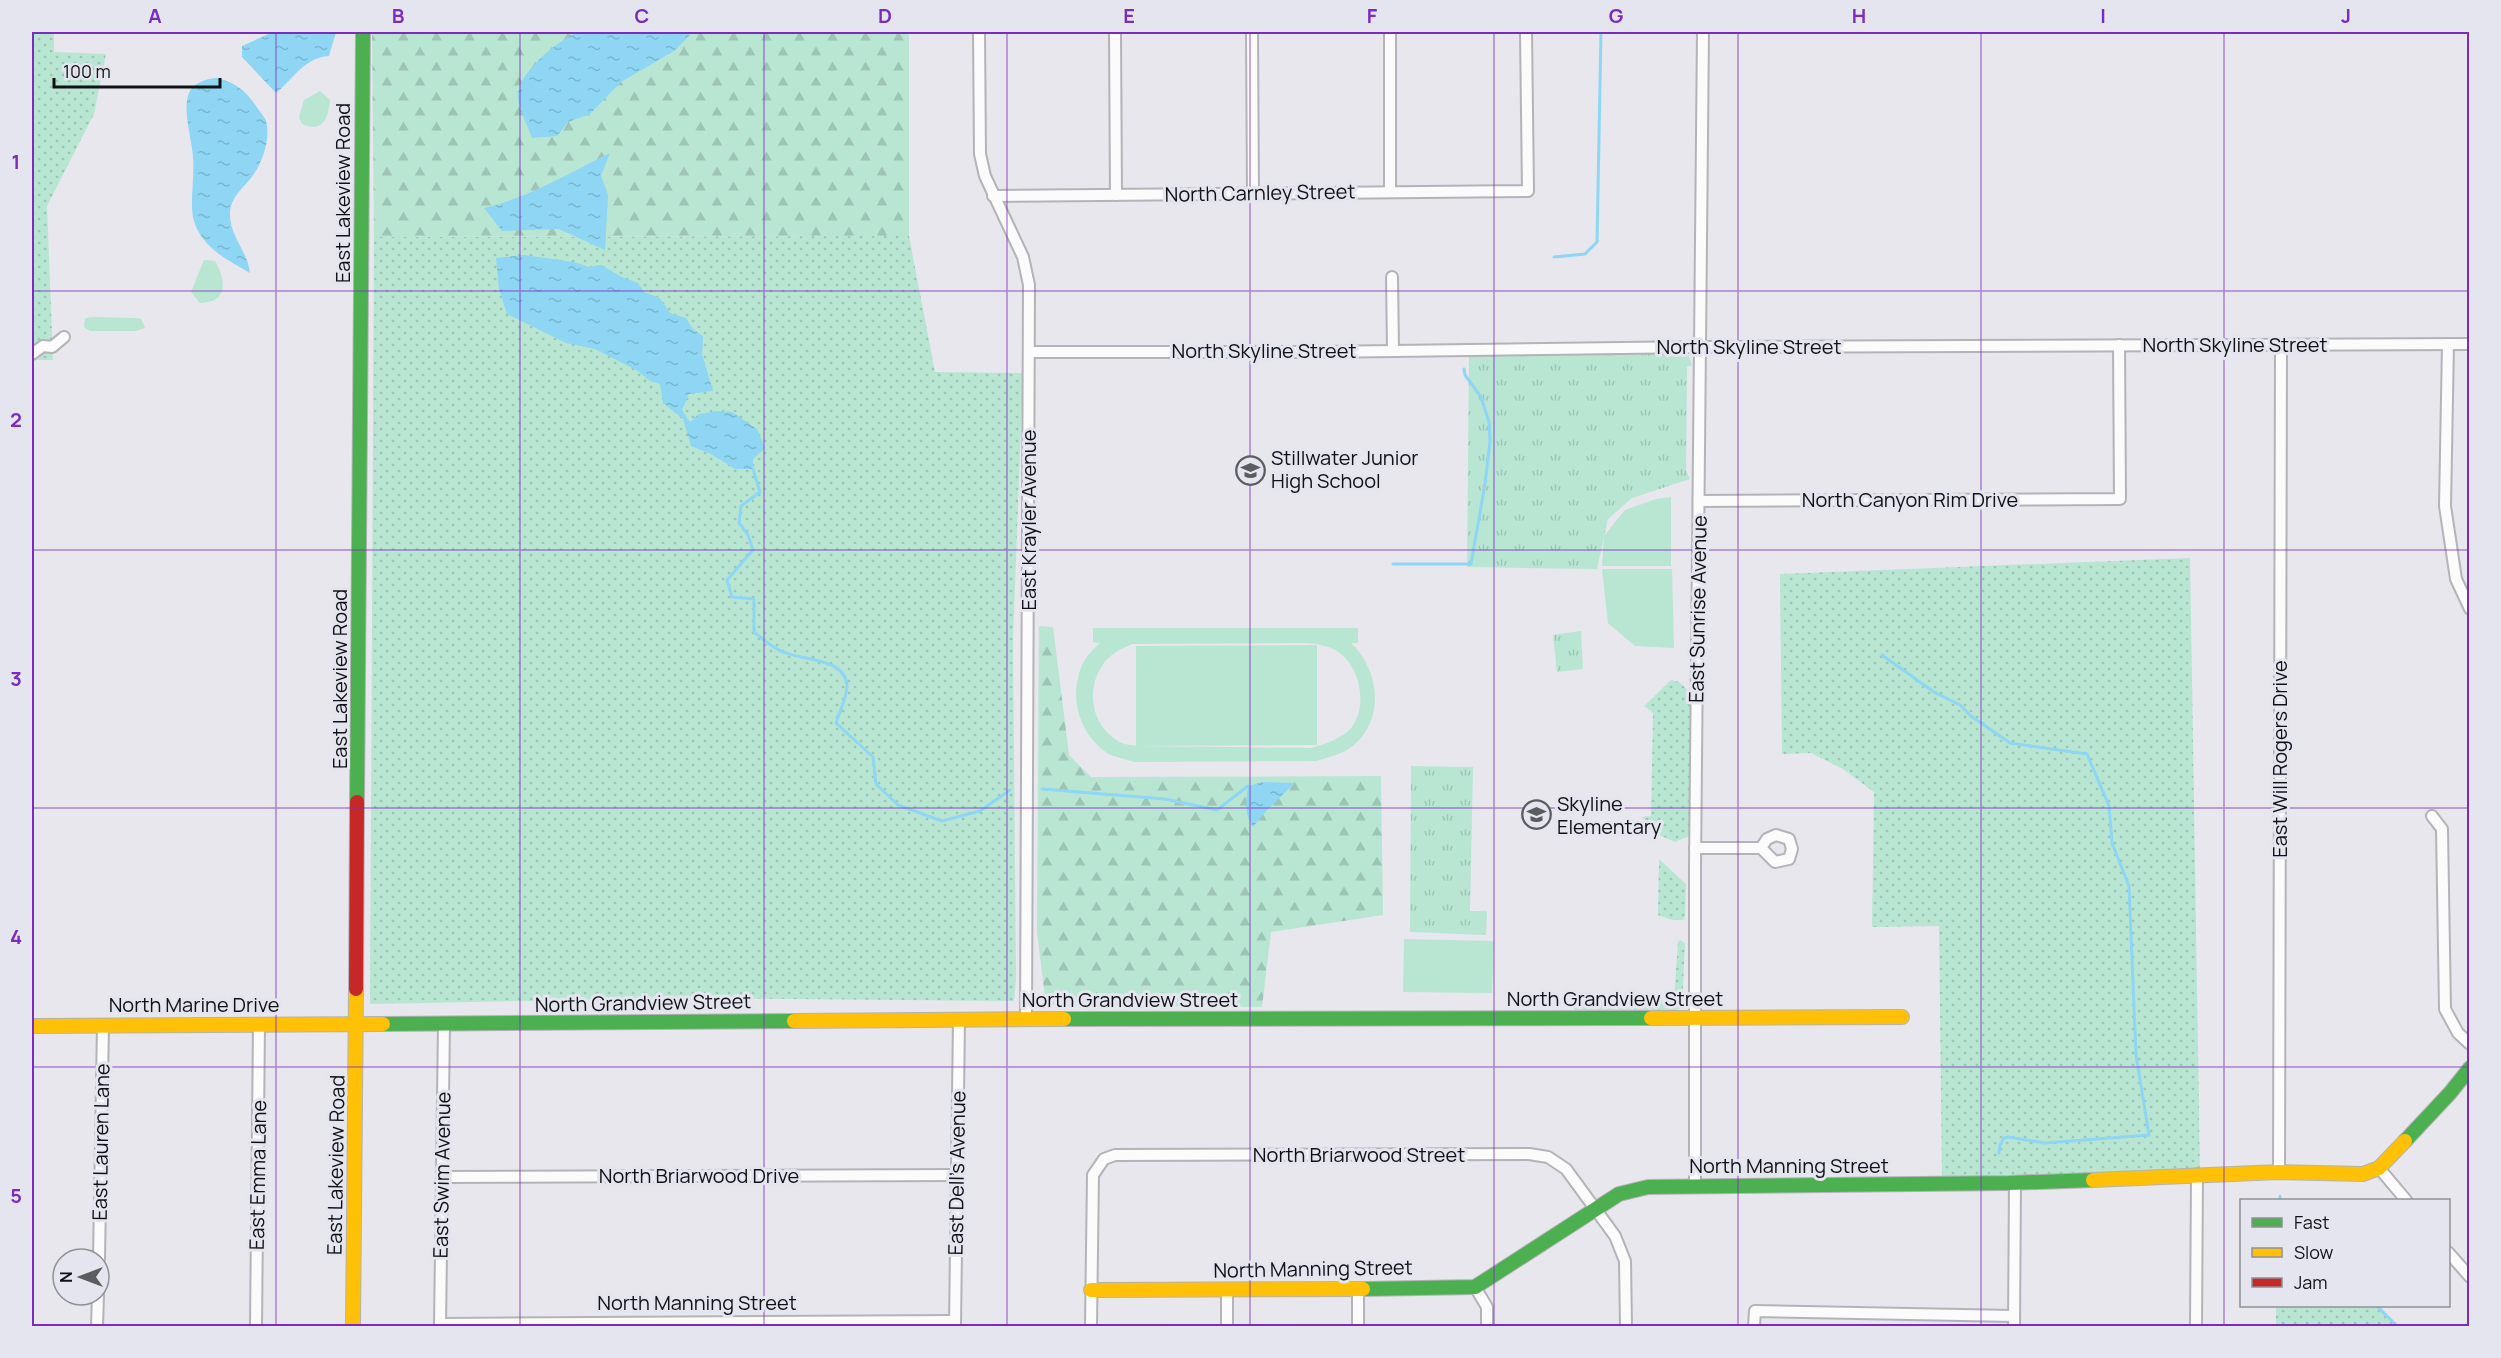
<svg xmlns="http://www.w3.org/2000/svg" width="2501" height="1358" font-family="Manrope,sans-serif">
  <defs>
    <pattern id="grass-dots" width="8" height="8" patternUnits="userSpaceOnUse" patternTransform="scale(1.5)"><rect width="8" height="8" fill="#b8e6d3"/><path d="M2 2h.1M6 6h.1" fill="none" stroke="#9dc4b4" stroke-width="1.8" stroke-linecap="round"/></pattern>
    <pattern id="forest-firs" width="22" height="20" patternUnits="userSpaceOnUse" patternTransform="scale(1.5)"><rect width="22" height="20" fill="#b8e6d3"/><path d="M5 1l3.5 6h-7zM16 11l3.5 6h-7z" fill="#9dc4b4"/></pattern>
    <pattern id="park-tufts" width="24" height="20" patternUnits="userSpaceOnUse" patternTransform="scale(1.5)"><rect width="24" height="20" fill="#b8e6d3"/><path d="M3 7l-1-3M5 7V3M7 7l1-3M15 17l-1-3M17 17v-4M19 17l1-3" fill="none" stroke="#9dc4b4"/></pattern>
    <pattern id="water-ripples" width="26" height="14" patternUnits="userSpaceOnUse" patternTransform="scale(1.5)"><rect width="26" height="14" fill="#8ed6f3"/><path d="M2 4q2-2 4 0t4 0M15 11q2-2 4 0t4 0" fill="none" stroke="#79b7cf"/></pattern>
  </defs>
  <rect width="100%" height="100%" fill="#e7e7ed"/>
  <g fill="url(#grass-dots)">
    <polygon points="32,32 54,32 54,52 106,54 94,114 47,206 53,360 32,360"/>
    <polygon points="909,236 935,372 1023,373 1013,639 1016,979 1014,1001 676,998 370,1004 374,237"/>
    <polygon points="2190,558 2200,1174 1942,1178 1939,926 1872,927 1874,792 1843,769 1811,753 1782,754 1780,574"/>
    <polygon points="1671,680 1679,682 1690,692 1689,836 1675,842 1659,835 1642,817 1651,816 1653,713 1644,706"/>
    <polygon points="1659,859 1686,884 1685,917 1683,920 1672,920 1658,915"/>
    <polygon points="1680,940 1685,943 1682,1008 1675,1010 1575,1010 1571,1006 1572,1001 1674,1000 1678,942"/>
    <polygon points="2276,1306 2378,1306 2397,1326 2276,1326"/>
  </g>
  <g fill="url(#forest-firs)">
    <polygon points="372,32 909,32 909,236 374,237"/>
    <polygon points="1039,626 1053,627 1069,755 1091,777 1381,776 1383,915 1271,932 1262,1007 1046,1005 1037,932"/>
  </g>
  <g fill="url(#park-tufts)">
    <polygon points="1672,353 1688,355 1692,365 1687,367 1686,471 1690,479 1632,498 1608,519 1597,569 1467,567 1469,355"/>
    <polygon points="1581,631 1583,669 1557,672 1553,635"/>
    <polygon points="1411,766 1473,767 1470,911 1487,911 1486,935 1410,932"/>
  </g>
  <g fill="#b8e6d3" fill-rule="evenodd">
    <path d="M 320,91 L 330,100 C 328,119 323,133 302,124 L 299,117 L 304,100 Z"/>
    <path d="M 204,260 L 215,261 C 226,280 229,302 200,303 L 191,292 Z"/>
    <polygon points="93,317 138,318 141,319 145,328 136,331 90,331 84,327 85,318"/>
    <polygon points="1671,497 1671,566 1602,566 1604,536 1625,510 1656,499"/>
    <polygon points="1602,569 1672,569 1674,648 1635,646 1608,623"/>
    <path d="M 1093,628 L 1358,628 L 1358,643 L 1351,643 C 1379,669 1385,718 1355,744 C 1344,754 1330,757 1316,761 L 1134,762 C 1126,759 1114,757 1107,753 C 1077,732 1068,693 1084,661 C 1088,654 1095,648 1100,643 L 1093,642 ZM 1306,643 C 1318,644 1332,646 1341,654 C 1361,670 1367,706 1352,727 C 1342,739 1325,744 1311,748 L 1137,746 L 1317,745 L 1317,645 L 1136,646 L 1136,746 C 1130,745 1122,744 1118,741 C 1091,725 1086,690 1102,666 C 1108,655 1121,649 1132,644 Z"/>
    <polygon points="1404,939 1494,941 1492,993 1403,992"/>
  </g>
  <g fill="url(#water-ripples)">
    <path d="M 273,32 L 336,32 L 329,56 C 304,58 294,78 276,93 L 242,57 L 242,46 Z"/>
    <path d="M 579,32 L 693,32 L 674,51 L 621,82 L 590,114 L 568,122 L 557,136 L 532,138 C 528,126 518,108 518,98 C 516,74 559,39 579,32 Z"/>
    <path d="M 216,78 C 235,82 245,90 256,106 C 259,111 264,116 266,121 C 271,139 262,164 251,178 C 242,189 231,197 230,213 C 229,235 248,252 250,273 C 228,260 202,248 194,221 C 189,206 195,175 193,157 C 192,139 182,110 189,93 C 193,83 206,79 216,78 Z"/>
    <path d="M 610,153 L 601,176 L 608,195 L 605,250 L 559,229 L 502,231 L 484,208 C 528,198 569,173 610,153 Z"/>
    <polygon points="524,255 574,262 589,267 601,265 622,277 638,283 644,292 660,298 670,313 686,318 693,329 703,336 702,354 713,391 689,394 682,410 690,422 699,414 717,411 732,412 757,429 765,448 753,459 753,469 735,469 711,454 691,446 683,419 663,403 660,384 650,381 638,371 595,349 566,343 507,314 499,289 496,258"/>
    <path d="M 1263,782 L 1295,783 L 1266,811 L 1253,827 C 1244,814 1246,801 1248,786 Z"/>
  </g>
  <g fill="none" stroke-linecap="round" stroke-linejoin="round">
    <g stroke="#8ed6f3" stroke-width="3">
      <polyline points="1554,257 1585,254 1597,242 1601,32"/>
      <path d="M 753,469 L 760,492 L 741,506 L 739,523 L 748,535 L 753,550 L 727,580 L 732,597 L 754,599 L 754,632 C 762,638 771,647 781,651 C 800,661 846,657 847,686 C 847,697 839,713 836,723 L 873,757 L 876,784 L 898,805 L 942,821 L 980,811 L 1010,790"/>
      <polyline points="1393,564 1471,564 1485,484 1490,441 1489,422 1481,397 1465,375 1464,369"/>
      <polyline points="1882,655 1934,692 1960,705 1971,716 2010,743 2087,754 2109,806 2112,843 2129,886 2136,1055 2149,1135 2045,1143 2008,1137 2004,1138 2000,1145 1999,1153"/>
      <polyline points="1042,789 1165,799 1217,810 1248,786"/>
      <polyline points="2280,1196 2280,1200"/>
      <polyline points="2377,1306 2397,1326"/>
    </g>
    <defs>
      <g id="street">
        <polyline points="979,32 980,154 985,176 1023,257 1029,285 1026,1019"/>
        <polyline points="1115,32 1116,195"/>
        <polyline points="1252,32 1253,194"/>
        <polyline points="1390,32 1390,192"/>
        <polyline points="993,196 1528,191 1526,32"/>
        <polyline points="1392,277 1393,349"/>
        <polyline points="2448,344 2445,506 2456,579 2470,609"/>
        <polyline points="1029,352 1319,352 1700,347 2470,344"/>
        <polyline points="32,354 43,346 52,347 64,337"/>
        <polyline points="1699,501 2120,499 2119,345"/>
        <polyline points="2432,816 2442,829 2445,1009 2458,1033 2470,1044"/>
        <polygon points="1776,835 1789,839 1792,849 1789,859 1775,862 1761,848 1767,839"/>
        <polyline points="1695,848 1761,848"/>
        <polyline points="2379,1168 2406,1200"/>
        <polyline points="2279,1172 2281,346"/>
        <polyline points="442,1177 957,1175"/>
        <polyline points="1695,1186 1695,866 1703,32"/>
        <polyline points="2448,1252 2470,1277"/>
        <polyline points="99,1259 103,1025"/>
        <polyline points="1475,1287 1487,1307 1487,1326"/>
        <polyline points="1358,1288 1358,1326"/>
        <polyline points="1227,1291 1227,1326"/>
        <polyline points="440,1324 955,1321"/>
        <polyline points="97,1326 98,1295"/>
        <polyline points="256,1326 259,1024"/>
        <polyline points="440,1326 444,1024"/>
        <polyline points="955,1326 959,1020"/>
        <polyline points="1091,1326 1093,1175 1104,1159 1115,1155 1529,1154 1548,1157 1566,1169 1615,1236 1625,1261 1626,1326"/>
        <polyline points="1754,1326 1755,1311 2014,1316"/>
        <polyline points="2014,1326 2015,1183"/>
        <polyline points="2196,1326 2197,1174"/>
      </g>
      <g id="fast">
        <polyline points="357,802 363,32"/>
        <polyline points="1064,1019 1651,1018"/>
        <polyline points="383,1024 794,1021"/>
        <polyline points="2405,1141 2450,1093 2470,1068"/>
        <polyline points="1363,1289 1475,1287 1619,1194 1648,1187 2009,1183 2093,1180"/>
      </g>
      <g id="slow">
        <polyline points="1651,1018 1902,1017"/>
        <polyline points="794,1021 1064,1019"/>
        <polyline points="32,1026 383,1024"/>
        <polyline points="2093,1180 2279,1172 2363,1174 2379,1168 2405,1141"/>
        <polyline points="1091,1290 1363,1289"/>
        <polyline points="353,1326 356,989"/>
      </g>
      <polyline id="jam" points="356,989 357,802"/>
    </defs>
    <use href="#street" stroke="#b3b3b8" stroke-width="14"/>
    <use href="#fast" stroke="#b3b3b8" stroke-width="16"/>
    <use href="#slow" stroke="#b3b3b8" stroke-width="16"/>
    <use href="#jam" stroke="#b3b3b8" stroke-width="16"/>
    <use href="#street" stroke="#fbfbfc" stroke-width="10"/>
    <use href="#fast" stroke="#4caf50" stroke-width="14"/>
    <use href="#slow" stroke="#ffc107" stroke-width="14"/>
    <use href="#jam" stroke="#c62828" stroke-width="14"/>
  </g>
  <path fill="none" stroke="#7b2cbf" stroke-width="1.5" stroke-opacity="0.55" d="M 276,32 L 276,1326M 520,32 L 520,1326M 764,32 L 764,1326M 1007,32 L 1007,1326M 1250,32 L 1250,1326M 1494,32 L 1494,1326M 1738,32 L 1738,1326M 1981,32 L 1981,1326M 2224,32 L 2224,1326M 32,291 L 2470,291M 32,550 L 2470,550M 32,808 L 2470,808M 32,1067 L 2470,1067"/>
  <defs>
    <symbol id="school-ring" viewBox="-11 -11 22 22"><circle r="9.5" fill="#e5e5ef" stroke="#5b5c60" stroke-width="1.5"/><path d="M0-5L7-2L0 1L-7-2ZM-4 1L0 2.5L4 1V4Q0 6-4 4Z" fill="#5b5c60"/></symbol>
  </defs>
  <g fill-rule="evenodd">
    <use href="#school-ring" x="1234" y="454" width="33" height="33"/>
    <use href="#school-ring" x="1520" y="798" width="33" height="33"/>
  </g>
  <g text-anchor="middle" stroke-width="6" stroke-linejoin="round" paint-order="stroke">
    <g font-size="20" fill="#101114" stroke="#e5e5ef">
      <text transform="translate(343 193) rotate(-90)" y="7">East Lakeview Road</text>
      <text transform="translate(1260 193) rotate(-1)" y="7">North Carnley Street</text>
      <text x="2235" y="352">North Skyline Street</text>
      <text x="1749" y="354">North Skyline Street</text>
      <text x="1264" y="358">North Skyline Street</text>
      <text x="1910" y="507">North Canyon Rim Drive</text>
      <text transform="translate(1029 520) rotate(-90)" y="7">East Krayler Avenue</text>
      <text transform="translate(1698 609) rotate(-89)" y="7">East Sunrise Avenue</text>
      <text transform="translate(340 679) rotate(-90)" y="7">East Lakeview Road</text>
      <text transform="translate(2280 759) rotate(-90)" y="7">East Will Rogers Drive</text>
      <text x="1615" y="1006">North Grandview Street</text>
      <text x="1130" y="1007">North Grandview Street</text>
      <text transform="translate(643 1003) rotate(-1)" y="7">North Grandview Street</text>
      <text x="194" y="1012">North Marine Drive</text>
      <text transform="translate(101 1142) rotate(-89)" y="7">East Lauren Lane</text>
      <text x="1359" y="1162">North Briarwood Street</text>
      <text transform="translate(336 1165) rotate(-89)" y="7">East Lakeview Road</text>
      <text x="1789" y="1173">North Manning Street</text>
      <text transform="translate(957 1173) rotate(-89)" y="7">East Dell's Avenue</text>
      <text transform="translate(258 1175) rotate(-89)" y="7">East Emma Lane</text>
      <text transform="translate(442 1175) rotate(-89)" y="7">East Swim Avenue</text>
      <text x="699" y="1183">North Briarwood Drive</text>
      <text transform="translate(1313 1269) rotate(-1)" y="7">North Manning Street</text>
      <text x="697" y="1310">North Manning Street</text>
    </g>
    <g font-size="20" fill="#101114" stroke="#e5e5ef" text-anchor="start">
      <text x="1271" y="465">Stillwater Junior<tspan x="1271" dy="23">High School</tspan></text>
      <text x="1557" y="811">Skyline<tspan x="1557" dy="23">Elementary</tspan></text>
    </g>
  </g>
  <rect width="2501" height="1358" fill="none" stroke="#e5e5ef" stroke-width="66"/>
  <rect x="2240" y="1199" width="210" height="108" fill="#e5e5ef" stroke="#909097" stroke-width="1.5"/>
  <rect x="2252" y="1218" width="30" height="9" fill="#4caf50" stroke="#909097" stroke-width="1.5"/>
  <text x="2294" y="1229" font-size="18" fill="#101114">Fast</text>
  <rect x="2252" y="1248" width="30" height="9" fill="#ffc107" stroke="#909097" stroke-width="1.5"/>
  <text x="2294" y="1259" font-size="18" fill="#101114">Slow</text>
  <rect x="2252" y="1278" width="30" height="9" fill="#c62828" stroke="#909097" stroke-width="1.5"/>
  <text x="2294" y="1289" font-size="18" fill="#101114">Jam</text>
  <g transform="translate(81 1277) rotate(270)"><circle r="28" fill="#e5e5ef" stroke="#909097" stroke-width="1.5"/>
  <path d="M0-4.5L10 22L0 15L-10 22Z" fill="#5b5c60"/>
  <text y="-9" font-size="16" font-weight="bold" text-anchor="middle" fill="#101114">N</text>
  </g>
  <path d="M54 78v9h166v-9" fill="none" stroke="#101114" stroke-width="3"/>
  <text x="63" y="78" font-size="18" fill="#101114" stroke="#e5e5ef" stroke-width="4.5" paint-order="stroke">100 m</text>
  <rect x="33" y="33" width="2435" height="1292" fill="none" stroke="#7b2cbf" stroke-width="2"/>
  <g font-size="20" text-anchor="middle" font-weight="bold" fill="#7b2cbf">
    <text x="155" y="23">A</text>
    <text x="398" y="23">B</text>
    <text x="642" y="23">C</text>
    <text x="885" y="23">D</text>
    <text x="1129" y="23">E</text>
    <text x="1372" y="23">F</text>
    <text x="1616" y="23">G</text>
    <text x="1859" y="23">H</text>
    <text x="2103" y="23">I</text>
    <text x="2346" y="23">J</text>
    <text x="16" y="169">1</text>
    <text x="16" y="427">2</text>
    <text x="16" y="686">3</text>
    <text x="16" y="944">4</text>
    <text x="16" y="1203">5</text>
  </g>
</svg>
